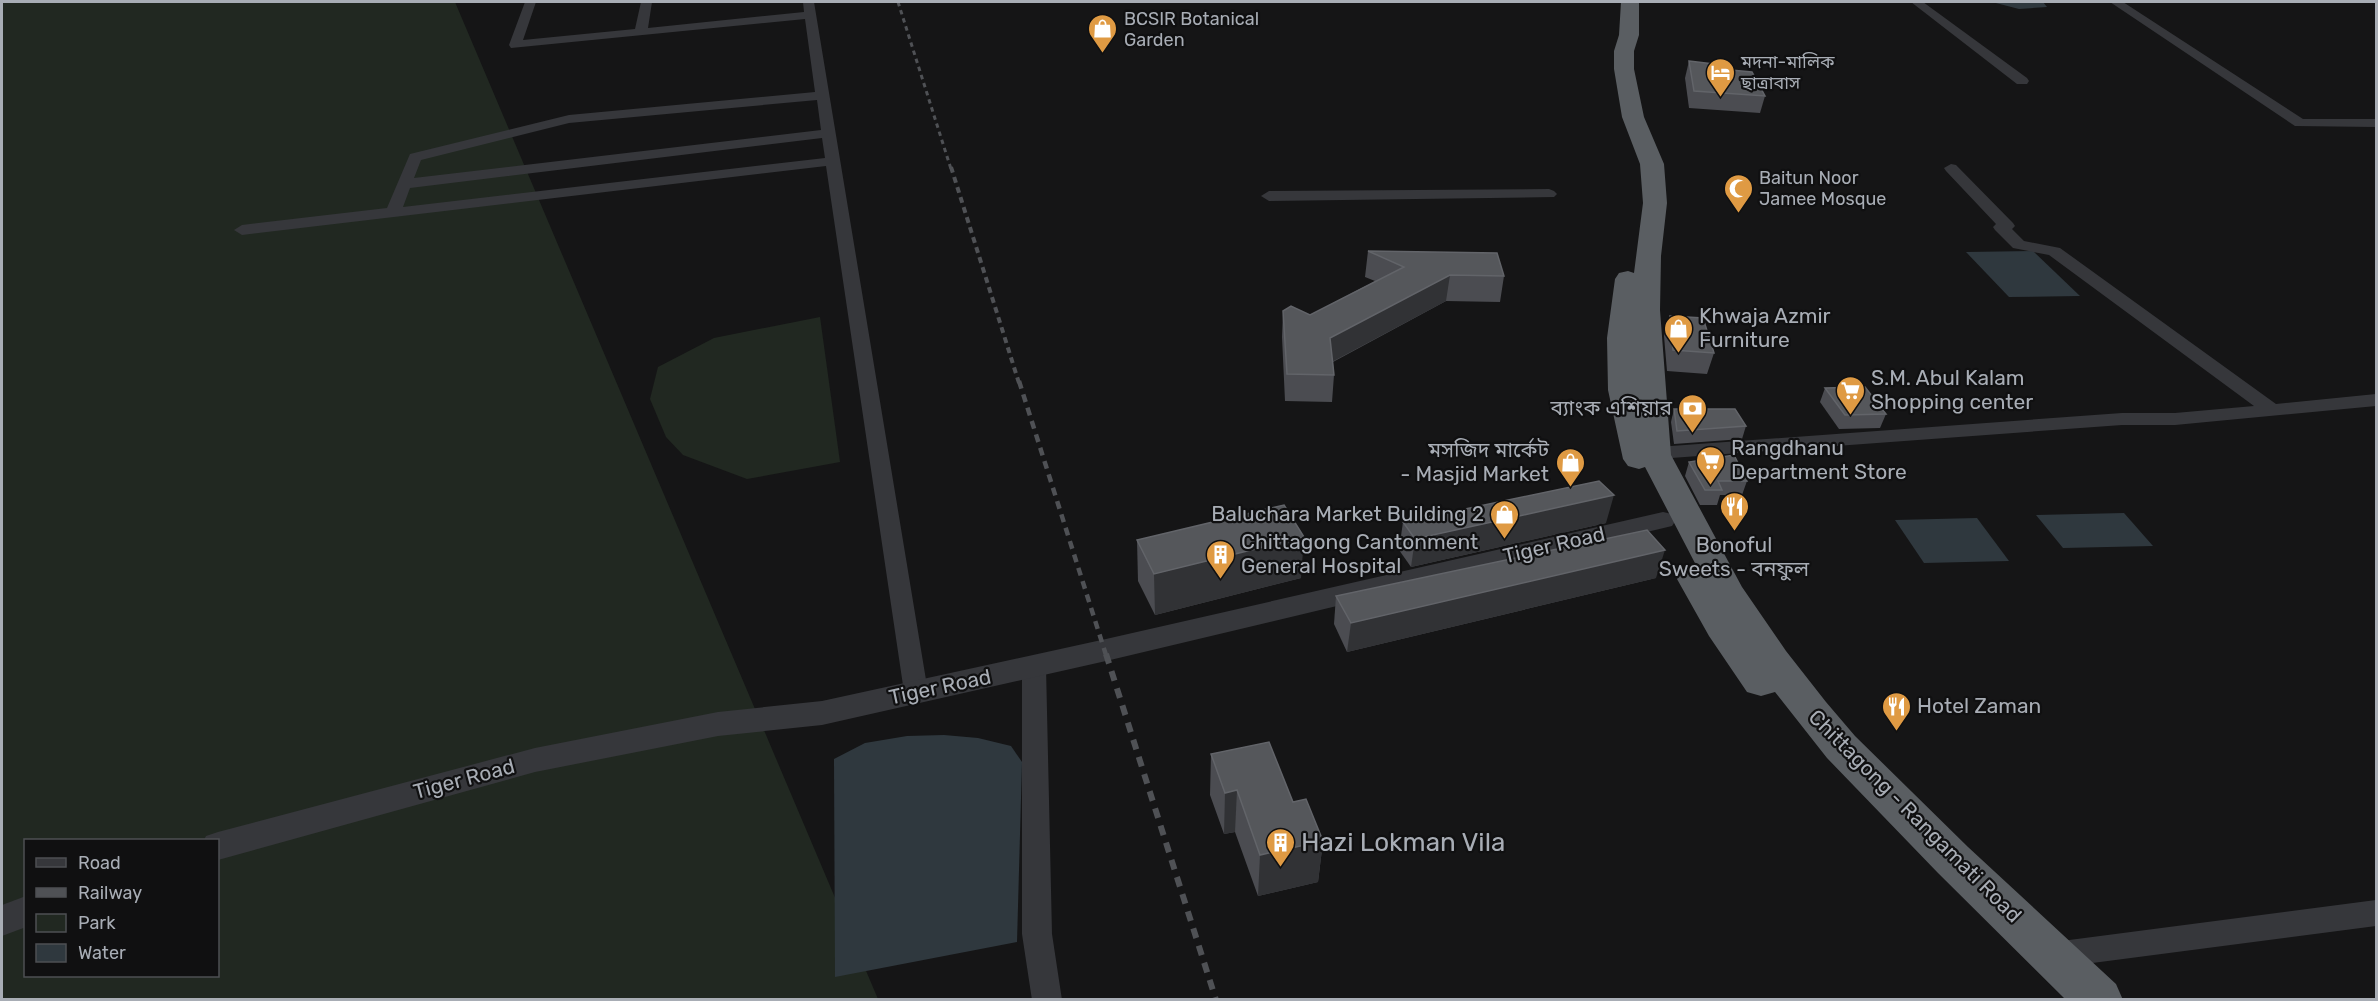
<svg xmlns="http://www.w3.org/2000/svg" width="2378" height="1001" font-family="Rubik,'Noto Sans Bengali',sans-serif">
  <rect width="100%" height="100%" fill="#151516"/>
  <g fill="#212821" fill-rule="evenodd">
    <path d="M 2,2 L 455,2 L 878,999 L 2,1000 ZM 26,840 L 218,840 L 218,976 L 26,976 Z"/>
    <polygon points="820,317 840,462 747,479 683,455 666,437 650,399 658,367 714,338"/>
  </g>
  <g fill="#2f383e">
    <polygon points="1992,2 2043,2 2047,7 2019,9"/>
    <polygon points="2033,251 2080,296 2009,297 1966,252"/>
    <polygon points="2124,513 2153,546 2063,548 2036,515"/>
    <polygon points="1977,518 2009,561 1924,563 1895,520"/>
    <polygon points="944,735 978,738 1011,746 1022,762 1017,942 835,977 834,759 865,743 907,736"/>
  </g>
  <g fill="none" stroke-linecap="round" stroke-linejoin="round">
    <g fill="#36373b" fill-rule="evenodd">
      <path d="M 525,2 L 536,2 L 523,40 L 635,29 L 641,2 L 652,2 L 648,28 L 804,12 L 803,2 L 814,2 L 928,692 L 925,699 L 916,701 L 907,699 L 904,692 L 826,166 L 242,235 L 234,230 L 242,225 L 387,208 L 410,154 L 569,115 L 815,92 L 805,19 L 511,48 L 509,45 ZM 817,100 L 821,130 L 414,178 L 421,160 L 569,123 ZM 822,138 L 825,158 L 403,207 L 410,188 Z"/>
      <polygon points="1911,2 1923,2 2027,78 2029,81 2027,84 2017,84"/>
      <polygon points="2110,2 2123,2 2303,119 2376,119 2376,127 2295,126"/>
      <polygon points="1951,164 1956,165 2013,223 2015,226 2012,229 2024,241 2060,248 2276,404 2376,394 2376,406 2175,425 2122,425 1644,460 1637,458 1634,454 1637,450 1644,448 2122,413 2175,413 2254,406 2049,255 2013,248 1995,230 1993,227 1996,224 1946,171 1944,168"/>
      <polygon points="1549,189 1554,191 1557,194 1554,197 1269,201 1261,196 1269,191"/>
      <polygon points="1034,658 1043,661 1046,667 1052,934 1062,1000 1032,1000 1022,934 1022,667 1025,661"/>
      <polygon points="2376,900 2376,926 2054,968 2044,964 2039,955 2044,946 2054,942"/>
    </g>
    <g fill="#36373b" fill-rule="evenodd">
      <polygon points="1663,512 1672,514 1676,520 1672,526 1106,661 822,725 718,736 535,772 218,860 218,840 204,840 206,836 218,832 535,748 718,712 822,701 1106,639"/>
      <polygon points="26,896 26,927 2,936 2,905"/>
    </g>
    <polygon fill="#5a5e62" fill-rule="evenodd" points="1621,2 1639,2 1639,35 1634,51 1634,69 1644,117 1664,164 1667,203 1661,256 1660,310 1671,455 1742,587 1786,651 1826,702 1855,736 1968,847 2116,984 2123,1000 2066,1000 1938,873 1827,758 1775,692 1761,696 1747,692 1709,636 1677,579 1683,570 1697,567 1645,467 1639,469 1628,466 1623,459 1608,390 1607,338 1615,279 1619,273 1628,271 1634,273 1643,203 1640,164 1622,117 1614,69 1614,51 1619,35"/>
    <polyline stroke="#4f5155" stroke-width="3" stroke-dasharray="4.5 4" stroke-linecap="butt" points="898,2 951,169"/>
    <polyline stroke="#4f5155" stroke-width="4" stroke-dasharray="6 4.5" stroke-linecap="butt" points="951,167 1019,383"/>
    <polyline stroke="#4f5155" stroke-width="4.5" stroke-dasharray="8 6" stroke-linecap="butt" points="1019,381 1106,655"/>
    <polyline stroke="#4f5155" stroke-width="6" stroke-dasharray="10 8" stroke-linecap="butt" points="1106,654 1216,1000"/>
  </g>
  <g fill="#4b4c51">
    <polygon points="1689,61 1720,69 1765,96 1760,113 1689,108 1685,78"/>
    <polygon points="1368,251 1504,276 1500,302 1446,301 1333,362 1334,375 1332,402 1285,401 1282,337 1283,311 1310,315 1375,281 1365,277"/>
    <polygon points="1670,316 1714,353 1707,374 1667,371 1664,336"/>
    <polygon points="1825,388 1886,414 1880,428 1839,429 1820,402"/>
    <polygon points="1674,409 1746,426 1742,439 1674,444 1671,422"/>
    <polygon points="1689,462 1747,481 1742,495 1720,495 1717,505 1700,505 1685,476"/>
    <polygon points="1403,522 1606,523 1411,567 1399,550"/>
    <polygon points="1137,540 1301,578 1155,615 1138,581"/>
    <polygon points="1656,578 1347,652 1334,624 1336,596"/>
    <polygon points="1211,754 1293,802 1323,841 1318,882 1258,896 1235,832 1224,834 1210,795"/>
  </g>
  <g fill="#313235">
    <polygon points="1450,275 1446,301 1328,364 1330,338"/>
    <polygon points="1614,495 1606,523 1411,567 1415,539"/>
    <polygon points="1304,537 1301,578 1155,615 1154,574"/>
    <polygon points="1665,550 1656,578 1347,652 1351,623"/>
    <polygon points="1237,790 1235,832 1224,834 1225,793"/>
    <polygon points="1323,841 1318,882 1258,896 1260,855"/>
  </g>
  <g fill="#55575b" stroke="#626469" stroke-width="1.5">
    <polygon points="1689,61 1714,64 1720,69 1752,72 1765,96 1694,91"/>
    <polygon points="1368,251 1497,253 1504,276 1450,275 1330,338 1334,375 1287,374 1283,311 1291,306 1310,315 1404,267"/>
    <polygon points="1670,316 1703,318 1714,353 1673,350"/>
    <polygon points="1865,387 1886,414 1845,415 1825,388"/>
    <polygon points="1674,409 1735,409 1746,426 1677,431"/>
    <polygon points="1734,455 1747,481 1718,481 1722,490 1705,490 1689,462"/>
    <polygon points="1599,481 1614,495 1415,539 1403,522"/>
    <polygon points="1284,505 1304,537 1154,574 1137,540"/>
    <polygon points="1647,530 1665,550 1351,623 1336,596"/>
    <polygon points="1269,742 1293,802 1306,799 1323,841 1260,855 1237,790 1225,793 1211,754"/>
  </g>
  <defs>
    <symbol id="shop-pin" viewBox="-11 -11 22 30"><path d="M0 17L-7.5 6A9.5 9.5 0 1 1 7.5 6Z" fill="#df9a43" stroke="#101011"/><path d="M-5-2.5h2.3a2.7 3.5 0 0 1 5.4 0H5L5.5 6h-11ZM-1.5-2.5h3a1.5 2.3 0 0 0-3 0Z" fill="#fff"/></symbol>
    <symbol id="hotel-pin" viewBox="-11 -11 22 30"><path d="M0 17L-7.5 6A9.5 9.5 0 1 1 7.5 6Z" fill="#df9a43" stroke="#101011"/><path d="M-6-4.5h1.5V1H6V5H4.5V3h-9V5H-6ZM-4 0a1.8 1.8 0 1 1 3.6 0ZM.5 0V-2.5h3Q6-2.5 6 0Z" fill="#fff"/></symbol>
    <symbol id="mosque-pin" viewBox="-11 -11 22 30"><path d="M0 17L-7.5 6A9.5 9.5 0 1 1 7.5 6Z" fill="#df9a43" stroke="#101011"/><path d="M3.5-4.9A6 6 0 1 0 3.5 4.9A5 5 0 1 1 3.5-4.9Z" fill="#fff"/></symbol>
    <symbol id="supermarket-pin" viewBox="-11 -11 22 30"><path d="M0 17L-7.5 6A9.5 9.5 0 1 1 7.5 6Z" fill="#df9a43" stroke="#101011"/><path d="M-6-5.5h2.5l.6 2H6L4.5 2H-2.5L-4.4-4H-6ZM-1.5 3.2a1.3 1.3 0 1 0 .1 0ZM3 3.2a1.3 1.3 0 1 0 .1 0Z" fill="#fff"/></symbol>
    <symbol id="bank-pin" viewBox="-11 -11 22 30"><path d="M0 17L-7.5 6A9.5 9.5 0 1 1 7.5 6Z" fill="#df9a43" stroke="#101011"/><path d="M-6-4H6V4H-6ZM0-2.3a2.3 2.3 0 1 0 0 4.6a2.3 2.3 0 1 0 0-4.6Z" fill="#fff"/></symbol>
    <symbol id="restaurant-pin" viewBox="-11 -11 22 30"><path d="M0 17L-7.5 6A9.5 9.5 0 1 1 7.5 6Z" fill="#df9a43" stroke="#101011"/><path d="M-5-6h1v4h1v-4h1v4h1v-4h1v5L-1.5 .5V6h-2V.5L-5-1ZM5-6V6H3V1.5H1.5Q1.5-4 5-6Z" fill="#fff"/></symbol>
    <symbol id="building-pin" viewBox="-11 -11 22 30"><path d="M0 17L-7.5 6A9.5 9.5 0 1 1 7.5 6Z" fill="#df9a43" stroke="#101011"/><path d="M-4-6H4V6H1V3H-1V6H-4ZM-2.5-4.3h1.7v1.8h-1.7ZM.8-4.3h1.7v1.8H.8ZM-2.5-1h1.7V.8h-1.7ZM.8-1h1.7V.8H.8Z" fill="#fff"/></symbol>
  </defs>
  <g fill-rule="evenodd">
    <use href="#shop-pin" x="1086" y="12" width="33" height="45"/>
    <use href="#hotel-pin" x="1704" y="56" width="33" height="45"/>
    <use href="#mosque-pin" x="1722" y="172" width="33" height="45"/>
    <use href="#shop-pin" x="1662" y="312" width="33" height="45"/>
    <use href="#supermarket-pin" x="1834" y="374" width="33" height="45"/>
    <use href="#bank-pin" x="1676" y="392" width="33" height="45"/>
    <use href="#supermarket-pin" x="1694" y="444" width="33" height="45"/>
    <use href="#shop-pin" x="1554" y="446" width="33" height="45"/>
    <use href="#restaurant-pin" x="1718" y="490" width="33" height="45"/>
    <use href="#shop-pin" x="1488" y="498" width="33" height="45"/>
    <use href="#building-pin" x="1204" y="538" width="33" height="45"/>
    <use href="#restaurant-pin" x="1880" y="690" width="33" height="45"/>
    <use href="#building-pin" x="1264" y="826" width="33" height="45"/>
  </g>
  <g text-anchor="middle" stroke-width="4.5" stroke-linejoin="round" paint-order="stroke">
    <g font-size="18" fill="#a8adb5" stroke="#101011" text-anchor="start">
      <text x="1124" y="25">BCSIR Botanical<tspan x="1124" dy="21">Garden</tspan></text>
      <text x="1741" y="68">মদনা-মালিক<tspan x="1741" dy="21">ছাত্রাবাস</tspan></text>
      <text x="1759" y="184">Baitun Noor<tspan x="1759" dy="21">Jamee Mosque</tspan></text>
    </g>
    <g font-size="21" fill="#a8adb5" stroke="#101011" text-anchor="start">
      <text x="1699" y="323">Khwaja Azmir<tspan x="1699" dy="24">Furniture</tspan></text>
      <text x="1871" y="385">S.M. Abul Kalam<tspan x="1871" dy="24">Shopping center</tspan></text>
      <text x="1672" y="415" text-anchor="end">ব্যাংক এশিয়ার</text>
      <text x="1731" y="455">Rangdhanu<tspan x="1731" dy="24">Department Store</tspan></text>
      <text x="1549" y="457" text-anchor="end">মসজিদ মার্কেট<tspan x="1549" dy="24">- Masjid Market</tspan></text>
      <text x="1484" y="521" text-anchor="end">Baluchara Market Building 2</text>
      <text x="1241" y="549">Chittagong Cantonment<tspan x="1241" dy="24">General Hospital</tspan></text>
      <text x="1734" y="552" text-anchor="middle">Bonoful<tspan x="1734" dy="24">Sweets - বনফুল</tspan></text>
      <text x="1917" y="713">Hotel Zaman</text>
    </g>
    <g font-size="21" fill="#a8adb5" stroke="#101011">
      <text transform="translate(1554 545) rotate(-13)" y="7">Tiger Road</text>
      <text transform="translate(940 687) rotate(-12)" y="7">Tiger Road</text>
      <text transform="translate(464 779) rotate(-15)" y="7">Tiger Road</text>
      <text transform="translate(1915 816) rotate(45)" y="7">Chittagong - Rangamati Road</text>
    </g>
    <g font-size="26" fill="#a8adb5" stroke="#101011" text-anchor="start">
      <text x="1301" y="851">Hazi Lokman Vila</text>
    </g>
  </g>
  <rect width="2378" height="1001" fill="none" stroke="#a8adb5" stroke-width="6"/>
  <rect x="24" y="839" width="195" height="138" fill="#101011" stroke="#4d4f53" stroke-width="1.5"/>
  <rect x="36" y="858" width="30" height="9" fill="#36373b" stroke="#4d4f53" stroke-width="1.5"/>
  <text x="78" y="869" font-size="18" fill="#a8adb5">Road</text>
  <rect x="36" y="888" width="30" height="9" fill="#4f5155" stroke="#4d4f53" stroke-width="1.5"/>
  <text x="78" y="899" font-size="18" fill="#a8adb5">Railway</text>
  <rect x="36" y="914" width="30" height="18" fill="#212821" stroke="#4d4f53" stroke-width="1.5"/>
  <text x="78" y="929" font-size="18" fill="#a8adb5">Park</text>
  <rect x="36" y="944" width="30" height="18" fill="#2f383e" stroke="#4d4f53" stroke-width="1.5"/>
  <text x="78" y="959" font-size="18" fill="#a8adb5">Water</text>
</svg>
